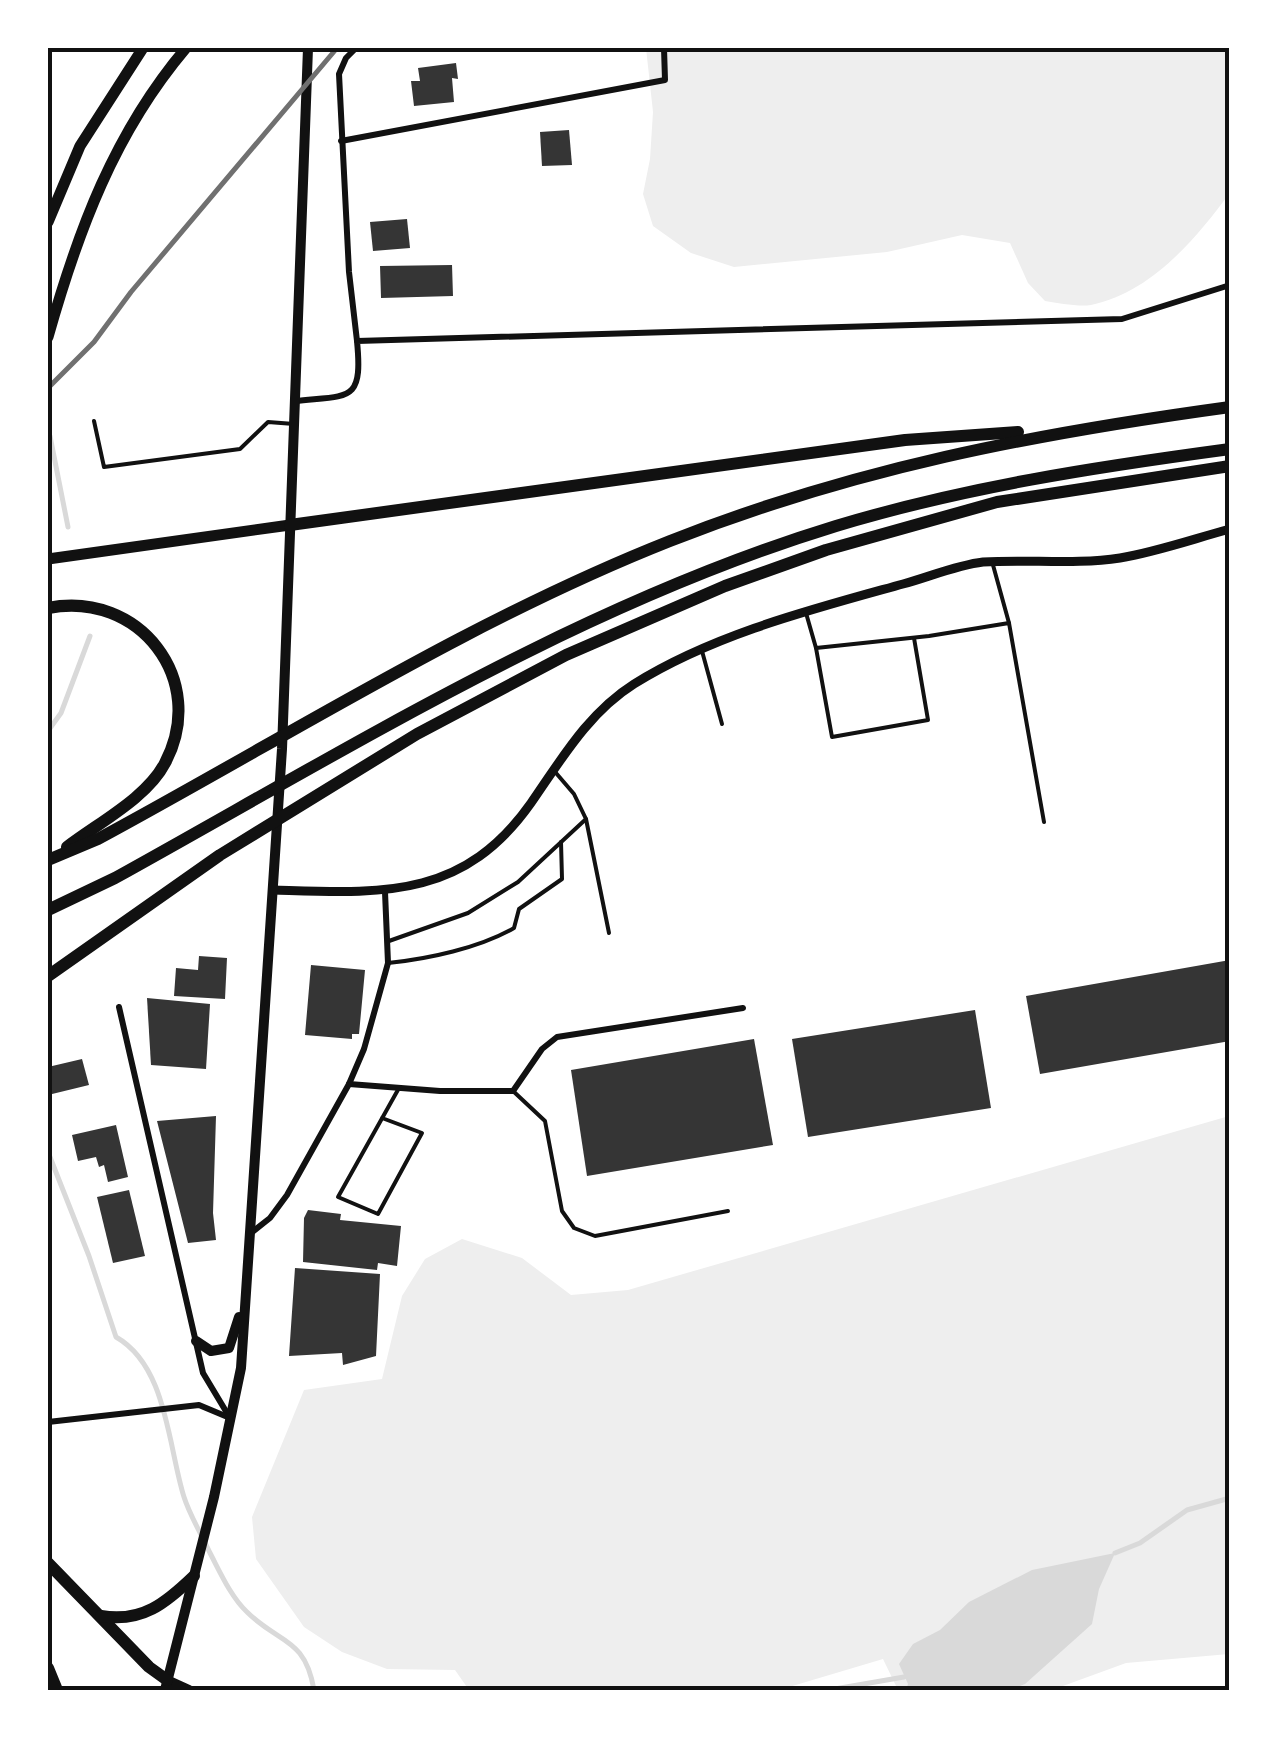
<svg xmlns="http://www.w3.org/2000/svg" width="1277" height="1738" font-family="'Source Sans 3',sans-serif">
  <rect width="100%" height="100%" fill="#fff"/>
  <g fill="#eee">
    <path d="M 646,48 L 1229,48 L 1229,194 C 1195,240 1150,293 1091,305 C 1078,307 1059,303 1045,301 L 1028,283 L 1010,243 L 962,235 L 887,252 L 734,267 L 691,253 L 653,226 L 643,194 L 650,159 L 653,112 Z"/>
    <polygon points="1229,1116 1229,1654 1126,1663 1052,1690 898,1690 883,1659 779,1690 469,1690 455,1670 387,1669 342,1652 304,1627 256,1559 252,1517 304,1390 382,1379 402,1296 425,1259 462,1239 522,1258 571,1295 628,1290"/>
  </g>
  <polygon fill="#d9d9d9" points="1115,1553 1099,1589 1092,1624 1025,1684 1010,1690 906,1690 908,1684 899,1664 913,1644 940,1630 969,1602 1032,1570"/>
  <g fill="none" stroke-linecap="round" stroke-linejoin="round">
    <g stroke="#d9d9d9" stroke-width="5">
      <polyline points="50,436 68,527"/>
      <polyline points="48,731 61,713 90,636"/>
      <path d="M 48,1152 L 89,1256 L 116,1337 C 167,1366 168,1446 184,1497 C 190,1516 202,1535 210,1553 C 220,1572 231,1597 247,1612 C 279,1644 305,1637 314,1690"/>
      <polyline points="1115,1553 1140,1543 1187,1510 1230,1498"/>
      <polyline points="829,1690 904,1677"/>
    </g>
  </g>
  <g fill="#353535">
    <polygon points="456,63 458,79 452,78 454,102 414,106 411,81 420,81 418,68"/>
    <polygon points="569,130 572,165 542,166 540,132"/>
    <polygon points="407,219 410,248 373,251 370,222"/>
    <polygon points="452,265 453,296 381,298 380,266"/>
    <polygon points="199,956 227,958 225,999 174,996 176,968 198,970"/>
    <polygon points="1230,960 1230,1041 1040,1074 1026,996"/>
    <polygon points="311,965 365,970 359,1034 352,1034 352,1039 305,1035"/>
    <polygon points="147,998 210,1004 206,1069 151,1065"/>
    <polygon points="975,1010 991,1108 808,1137 792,1039"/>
    <polygon points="754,1039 773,1145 587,1176 571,1070"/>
    <polygon points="82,1059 89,1085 48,1095 48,1067"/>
    <polygon points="216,1116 213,1213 216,1240 188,1243 157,1121"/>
    <polygon points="116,1125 128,1177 108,1182 104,1165 99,1167 96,1157 78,1161 72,1135"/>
    <polygon points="129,1190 145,1256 113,1263 97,1197"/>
    <polygon points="308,1210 341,1214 340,1220 401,1226 397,1266 378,1263 377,1270 303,1262 304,1218"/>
    <polygon points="295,1268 380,1274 376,1356 343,1365 342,1353 289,1356"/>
  </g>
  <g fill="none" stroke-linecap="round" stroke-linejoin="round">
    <g stroke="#111" stroke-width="4">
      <polyline points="94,421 104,467 240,449 268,422 294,424"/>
      <polyline points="993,565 1009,623"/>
      <polyline points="806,613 816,648 929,636 1009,623 1044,822"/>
      <polyline points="816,648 832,737 928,720 914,638"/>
      <polyline points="702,651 722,724"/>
      <polyline points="586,819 609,933"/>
      <polyline points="389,941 468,913 518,882 586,819 574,794 556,773"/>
      <path d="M 388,963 C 428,959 479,948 514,928 L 519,909 L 562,879 L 561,842"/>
      <polyline points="513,1091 545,1121 562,1211 574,1228 595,1236 728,1211"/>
      <polyline points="382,1118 422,1133 378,1214 338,1197 399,1088"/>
    </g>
    <g stroke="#111" stroke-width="6">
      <polyline points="356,48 346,58 339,74 349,272 357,341"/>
      <polyline points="341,141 665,80 664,48"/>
      <path d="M 295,401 C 350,395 363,403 357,341 L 1122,319 L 1230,285"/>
      <polyline points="119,1007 203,1373 230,1418"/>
      <polyline points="349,1084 440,1091 513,1091 542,1049 557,1037 743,1008"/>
      <polyline points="251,1233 270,1218 287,1195 349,1084 364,1049 388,963 385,892"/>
      <polyline points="48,1422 199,1405 230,1418"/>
    </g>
    <path stroke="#111" stroke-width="9" d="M 273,890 C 379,893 462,901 531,803 C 561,760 588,713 634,684 C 714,634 813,609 903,584 C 929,577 957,565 983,562 C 1028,559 1075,565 1120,558 C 1156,552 1193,539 1230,529"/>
    <g stroke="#111" stroke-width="10">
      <polyline points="196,1341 211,1351 229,1348 239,1317"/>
      <polyline points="167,1680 189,1690"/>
      <polyline points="165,1690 214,1497 241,1368 282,749 308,48"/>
    </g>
    <g stroke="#111" stroke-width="11">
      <polyline points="48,222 80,146 143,48"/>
      <path d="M 48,337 C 78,231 114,133 186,48"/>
      <polyline points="48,559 290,525"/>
      <polyline points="48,1685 50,1690"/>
    </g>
    <g stroke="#111" stroke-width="12">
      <polyline points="290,525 905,440 1018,432"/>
      <path d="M 48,608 C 139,590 209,680 165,763 C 147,798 98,823 67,847"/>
      <path d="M 48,860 L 98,839 C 287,737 470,620 670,541 C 855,468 1033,434 1230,407"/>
      <path d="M 48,910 L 115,878 C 350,748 578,605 836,526 C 965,487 1096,467 1230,449"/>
      <polyline points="48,976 220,855 417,734 566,655 725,586 826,550 997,502 1230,466"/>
      <polyline points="48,1563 149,1667 167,1680"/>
      <path d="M 101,1616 C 142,1623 166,1603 194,1576"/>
      <polyline points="48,1668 57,1690"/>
    </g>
    <polyline stroke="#707070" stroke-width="5" points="48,388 94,342 131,292 337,48"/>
  </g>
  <rect width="1277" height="1738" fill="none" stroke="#ffffff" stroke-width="100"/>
  <rect x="50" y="50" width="1177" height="1638" fill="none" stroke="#111" stroke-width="4"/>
</svg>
